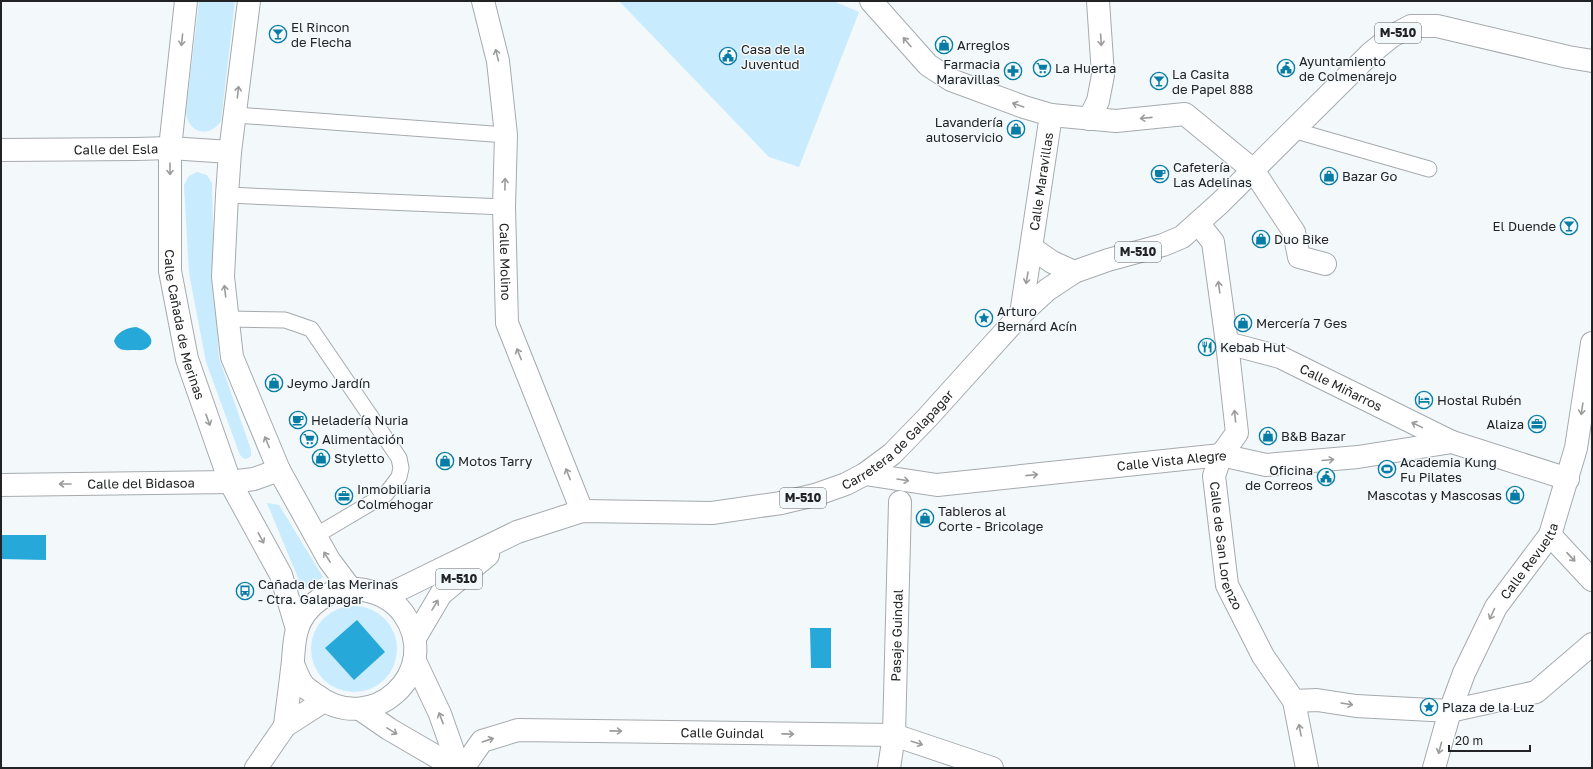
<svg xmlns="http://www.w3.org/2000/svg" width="1593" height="769" font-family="'Golos Text',sans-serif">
  <rect width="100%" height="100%" fill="#f3f8fa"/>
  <g fill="#c8ebfd">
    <path d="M 199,1 L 235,1 L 221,121 C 209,139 187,133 186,111 Z"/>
    <polygon points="619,1 833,1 859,12 799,167 769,157"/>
    <polygon points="197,172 207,175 212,183 214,276 219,358 251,450 251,456 246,459 243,458 240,455 206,362 189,273 184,185 189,176"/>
    <polygon points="267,503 279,505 323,577 303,590"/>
    <circle cx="354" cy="649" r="43"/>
  </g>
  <g fill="#26a8d8">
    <path d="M 136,327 C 144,329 159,340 147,348 C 143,351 139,350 135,350 C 125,350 118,352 114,341 C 117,332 126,328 136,327 Z"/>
    <polygon points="1,535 46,535 46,560 1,559"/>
    <polygon points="357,620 385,652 354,680 325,648"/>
    <polygon points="810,628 831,628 831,668 811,668"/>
  </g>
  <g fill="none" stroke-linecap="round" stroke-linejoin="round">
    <defs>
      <g id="lane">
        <polyline points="236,115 506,135"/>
        <polyline points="1293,130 1429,169"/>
        <polyline points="227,195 504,207"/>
        <polyline points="228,319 285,320 311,329 399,458 401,468 399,477 386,494 315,536"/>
      </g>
      <g id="street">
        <path id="s1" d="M 483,1 L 498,61 L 506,135 L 504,207 L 507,323 L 582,511"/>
        <polyline points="871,1 928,65 951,80 1024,107 1051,115 1116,121 1185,114 1253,170 1294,232 1299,257 1325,264"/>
        <polyline points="1089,119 1098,101 1103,75 1098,1"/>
        <path id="s2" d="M 1,150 L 136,149 L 170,148 L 230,152"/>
        <path id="s3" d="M 1198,223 L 1213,242 L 1227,343 L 1237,433 L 1221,455 L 1214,476 L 1227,585 L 1263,656 L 1294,701 L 1307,768"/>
        <polyline points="1032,248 1052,262 1074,272"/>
        <path id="s4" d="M 1021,314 L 1051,115"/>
        <path id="s5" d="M 1227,343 L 1280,357 L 1452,442"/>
        <path id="s6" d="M 865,474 L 937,485 L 1221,455 L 1266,465 L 1358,457 L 1452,442 L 1568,479"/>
        <path id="s7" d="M 1,485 L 230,482 L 254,479 L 279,470"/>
        <polyline points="1550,535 1592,580"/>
        <polyline points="415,661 440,714 459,768"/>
        <polyline points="1294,701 1317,700 1356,706 1450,711 1536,692 1592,644"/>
        <polyline points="360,709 389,729 456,768"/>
        <path id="s8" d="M 463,768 L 482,741 L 518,730 L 894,735 L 992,768"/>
        <path id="s9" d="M 889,768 L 894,735 L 900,502"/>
        <path id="s10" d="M 1434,768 L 1450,711 L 1464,673 L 1496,607 L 1550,535 L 1576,448 L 1592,343"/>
      </g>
      <g id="secondary">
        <path id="s11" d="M 186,1 L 170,148 L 170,271 L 187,359 L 230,482 L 281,575 L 297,629"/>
        <polyline points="249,1 230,152 227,195 223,277 232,357 279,470 329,560 350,588"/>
      </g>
      <g id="primary">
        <path id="s12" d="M 386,596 L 517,532 L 582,511 L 712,513 L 781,503 L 815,495 L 846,484 L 865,474 L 892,454 L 927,418 L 1021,314 L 1047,290 L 1074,272 L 1108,260 L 1163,245 L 1182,237 L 1220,203 L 1371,53 L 1392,36 L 1411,26 L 1437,26 L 1568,57 L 1592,61"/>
        <polyline points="415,638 441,594 488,555"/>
        <path d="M 285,726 C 287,707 290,688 292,669 C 294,656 293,643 297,630 C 304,605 332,586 357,589 C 376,591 392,598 403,613 C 445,672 371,738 316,695 C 312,692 307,689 304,686 C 299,680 296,671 293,664"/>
        <polyline points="256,768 285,726 324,701"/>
      </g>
    </defs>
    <use href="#lane" stroke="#a6aaad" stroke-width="17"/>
    <use href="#street" stroke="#a6aaad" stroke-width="24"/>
    <use href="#secondary" stroke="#a6aaad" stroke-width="24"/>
    <use href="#primary" stroke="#a6aaad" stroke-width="24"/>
    <use href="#lane" stroke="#fff" stroke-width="15"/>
    <use href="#street" stroke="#fff" stroke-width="22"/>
    <use href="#secondary" stroke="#fff" stroke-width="22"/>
    <use href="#primary" stroke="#fff" stroke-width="22"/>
  </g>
  <defs><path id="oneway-shaft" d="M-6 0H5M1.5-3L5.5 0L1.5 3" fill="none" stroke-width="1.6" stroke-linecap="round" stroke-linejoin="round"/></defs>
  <g stroke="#9c9c9c">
    <use href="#oneway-shaft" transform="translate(182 40) rotate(96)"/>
    <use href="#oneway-shaft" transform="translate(1101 40) rotate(86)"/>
    <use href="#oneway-shaft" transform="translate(907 42) rotate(-131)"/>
    <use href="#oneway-shaft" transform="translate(497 55) rotate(-104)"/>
    <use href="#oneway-shaft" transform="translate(238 92) rotate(-83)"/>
    <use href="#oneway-shaft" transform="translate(1018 105) rotate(-160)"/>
    <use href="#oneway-shaft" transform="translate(1146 118) rotate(174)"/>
    <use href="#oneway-shaft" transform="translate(170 169) rotate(90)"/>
    <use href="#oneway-shaft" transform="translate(505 184) rotate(-89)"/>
    <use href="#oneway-shaft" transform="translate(1027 278) rotate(100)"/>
    <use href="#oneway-shaft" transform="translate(1219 287) rotate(-98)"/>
    <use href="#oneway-shaft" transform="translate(225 291) rotate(-97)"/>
    <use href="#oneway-shaft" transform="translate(519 354) rotate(-112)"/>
    <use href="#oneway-shaft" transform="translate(1582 409) rotate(98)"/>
    <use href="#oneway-shaft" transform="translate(1235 416) rotate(-96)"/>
    <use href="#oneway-shaft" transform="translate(208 420) rotate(70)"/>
    <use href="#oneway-shaft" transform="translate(1417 425) rotate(-154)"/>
    <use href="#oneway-shaft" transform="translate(267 442) rotate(-113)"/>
    <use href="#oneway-shaft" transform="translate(1328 460) rotate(-5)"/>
    <use href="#oneway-shaft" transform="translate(568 474) rotate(-112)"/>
    <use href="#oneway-shaft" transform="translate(1032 475) rotate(-6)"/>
    <use href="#oneway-shaft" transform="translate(903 480) rotate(9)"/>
    <use href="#oneway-shaft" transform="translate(65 484) rotate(180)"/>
    <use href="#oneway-shaft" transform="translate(261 538) rotate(62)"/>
    <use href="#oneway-shaft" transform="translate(327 557) rotate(-122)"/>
    <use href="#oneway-shaft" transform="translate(1571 557) rotate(47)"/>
    <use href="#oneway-shaft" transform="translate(435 605) rotate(-59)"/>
    <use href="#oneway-shaft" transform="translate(1492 614) rotate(115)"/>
    <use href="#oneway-shaft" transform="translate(1347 704) rotate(9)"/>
    <use href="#oneway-shaft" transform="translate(441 718) rotate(-111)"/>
    <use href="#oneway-shaft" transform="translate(1300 730) rotate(-101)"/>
    <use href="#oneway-shaft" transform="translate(392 731) rotate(31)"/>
    <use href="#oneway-shaft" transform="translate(616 731) rotate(1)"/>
    <use href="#oneway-shaft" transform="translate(788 734) rotate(1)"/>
    <use href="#oneway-shaft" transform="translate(488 740) rotate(-19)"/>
    <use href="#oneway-shaft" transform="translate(917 743) rotate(18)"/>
    <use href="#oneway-shaft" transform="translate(1440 748) rotate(105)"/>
  </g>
  <defs>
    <symbol id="bar-ring" viewBox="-11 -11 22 22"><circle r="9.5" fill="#f3f8fa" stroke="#077da5" stroke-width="1.5"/><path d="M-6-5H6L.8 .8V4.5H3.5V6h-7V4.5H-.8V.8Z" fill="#077da5"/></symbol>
    <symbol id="shop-ring" viewBox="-11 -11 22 22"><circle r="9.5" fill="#f3f8fa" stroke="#077da5" stroke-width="1.5"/><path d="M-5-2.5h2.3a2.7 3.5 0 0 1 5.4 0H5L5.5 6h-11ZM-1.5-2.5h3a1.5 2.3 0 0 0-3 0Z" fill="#077da5"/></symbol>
    <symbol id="civic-ring" viewBox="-11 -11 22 22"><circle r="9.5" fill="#f3f8fa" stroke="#077da5" stroke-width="1.5"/><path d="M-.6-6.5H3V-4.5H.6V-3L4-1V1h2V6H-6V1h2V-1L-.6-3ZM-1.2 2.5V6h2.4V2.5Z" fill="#077da5"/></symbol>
    <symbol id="supermarket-ring" viewBox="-11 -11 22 22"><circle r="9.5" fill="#f3f8fa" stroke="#077da5" stroke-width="1.5"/><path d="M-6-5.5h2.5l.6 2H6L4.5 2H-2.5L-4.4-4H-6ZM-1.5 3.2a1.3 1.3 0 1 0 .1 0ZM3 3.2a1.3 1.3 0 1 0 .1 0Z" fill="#077da5"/></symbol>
    <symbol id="pharmacy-ring" viewBox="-11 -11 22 22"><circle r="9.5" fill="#f3f8fa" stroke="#077da5" stroke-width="1.5"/><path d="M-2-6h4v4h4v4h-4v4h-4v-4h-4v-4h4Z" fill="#077da5"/></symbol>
    <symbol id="cafe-ring" viewBox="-11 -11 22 22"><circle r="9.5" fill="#f3f8fa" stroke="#077da5" stroke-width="1.5"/><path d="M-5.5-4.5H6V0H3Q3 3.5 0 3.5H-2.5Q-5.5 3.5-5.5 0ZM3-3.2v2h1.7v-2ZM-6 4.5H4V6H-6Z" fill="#077da5"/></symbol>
    <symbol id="sight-ring" viewBox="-11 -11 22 22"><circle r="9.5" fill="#f3f8fa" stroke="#077da5" stroke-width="1.5"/><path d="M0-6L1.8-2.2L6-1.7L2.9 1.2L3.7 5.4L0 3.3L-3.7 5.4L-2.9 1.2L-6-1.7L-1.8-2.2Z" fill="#077da5"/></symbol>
    <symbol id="restaurant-ring" viewBox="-11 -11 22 22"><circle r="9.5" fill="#f3f8fa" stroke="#077da5" stroke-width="1.5"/><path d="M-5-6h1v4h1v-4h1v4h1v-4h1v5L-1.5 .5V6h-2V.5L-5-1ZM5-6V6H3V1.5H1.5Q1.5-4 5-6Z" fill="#077da5"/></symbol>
    <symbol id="hotel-ring" viewBox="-11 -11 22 22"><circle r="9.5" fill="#f3f8fa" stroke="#077da5" stroke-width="1.5"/><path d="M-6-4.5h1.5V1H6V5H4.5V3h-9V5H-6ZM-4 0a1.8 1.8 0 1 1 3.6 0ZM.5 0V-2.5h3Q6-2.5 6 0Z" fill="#077da5"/></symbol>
    <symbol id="office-ring" viewBox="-11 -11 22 22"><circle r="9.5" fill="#f3f8fa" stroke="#077da5" stroke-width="1.5"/><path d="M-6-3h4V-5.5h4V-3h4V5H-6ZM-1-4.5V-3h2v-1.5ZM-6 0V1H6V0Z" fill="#077da5"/></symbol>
    <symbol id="stadium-ring" viewBox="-11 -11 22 22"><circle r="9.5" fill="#f3f8fa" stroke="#077da5" stroke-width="1.5"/><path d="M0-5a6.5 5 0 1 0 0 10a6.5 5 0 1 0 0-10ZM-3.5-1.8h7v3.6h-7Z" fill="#077da5"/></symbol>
    <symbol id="bus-ring" viewBox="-11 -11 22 22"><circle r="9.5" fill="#f3f8fa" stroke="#077da5" stroke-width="1.5"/><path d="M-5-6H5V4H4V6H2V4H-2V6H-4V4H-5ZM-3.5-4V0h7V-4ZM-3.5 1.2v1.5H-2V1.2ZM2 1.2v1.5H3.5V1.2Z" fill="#077da5"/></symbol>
  </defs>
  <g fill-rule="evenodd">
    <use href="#bar-ring" x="268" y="24" width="20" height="20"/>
    <use href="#shop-ring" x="934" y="35" width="20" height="20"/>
    <use href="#civic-ring" x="718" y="46" width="20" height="20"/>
    <use href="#supermarket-ring" x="1032" y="58" width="20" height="20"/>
    <use href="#civic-ring" x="1276" y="58" width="20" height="20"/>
    <use href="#pharmacy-ring" x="1003" y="61" width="20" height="20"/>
    <use href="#bar-ring" x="1149" y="71" width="20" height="20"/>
    <use href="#shop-ring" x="1006" y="119" width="20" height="20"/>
    <use href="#cafe-ring" x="1150" y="164" width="20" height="20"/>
    <use href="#shop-ring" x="1319" y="166" width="20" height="20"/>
    <use href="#bar-ring" x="1559" y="216" width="20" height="20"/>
    <use href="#shop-ring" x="1251" y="229" width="20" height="20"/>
    <use href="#sight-ring" x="974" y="308" width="20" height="20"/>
    <use href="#shop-ring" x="1233" y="313" width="20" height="20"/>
    <use href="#restaurant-ring" x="1197" y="337" width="20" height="20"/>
    <use href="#shop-ring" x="264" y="373" width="20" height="20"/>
    <use href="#hotel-ring" x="1414" y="390" width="20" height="20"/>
    <use href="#cafe-ring" x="288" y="410" width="20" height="20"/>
    <use href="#office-ring" x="1527" y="414" width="20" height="20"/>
    <use href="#shop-ring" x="1258" y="426" width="20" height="20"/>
    <use href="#supermarket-ring" x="299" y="429" width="20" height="20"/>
    <use href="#shop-ring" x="311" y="448" width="20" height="20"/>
    <use href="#shop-ring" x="435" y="451" width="20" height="20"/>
    <use href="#stadium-ring" x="1377" y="459" width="20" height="20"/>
    <use href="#civic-ring" x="1316" y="467" width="20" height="20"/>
    <use href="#shop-ring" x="1505" y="485" width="20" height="20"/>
    <use href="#office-ring" x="334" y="486" width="20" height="20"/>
    <use href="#shop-ring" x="915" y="508" width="20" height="20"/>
    <use href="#bus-ring" x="235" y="581" width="20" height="20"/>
    <use href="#sight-ring" x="1419" y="697" width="20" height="20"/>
  </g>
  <g text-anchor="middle" stroke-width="3" stroke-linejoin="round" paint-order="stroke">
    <g fill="#f3f8fa" stroke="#616364" stroke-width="1">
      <rect x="1375" y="23" width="46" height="20" rx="3"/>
      <rect x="1115" y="242" width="46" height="20" rx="3"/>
      <rect x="780" y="488" width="46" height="20" rx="3"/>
      <rect x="436" y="569" width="46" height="20" rx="3"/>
    </g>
    <g font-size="12" font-weight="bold" fill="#222324">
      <text x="1398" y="37">M-510</text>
      <text x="1138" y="256">M-510</text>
      <text x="803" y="502">M-510</text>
      <text x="459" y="583">M-510</text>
    </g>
    <g font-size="13" fill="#222324" stroke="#f3f8fa" text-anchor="start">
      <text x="291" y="32">El Rincon<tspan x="291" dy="15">de Flecha</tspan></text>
      <text x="957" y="50">Arreglos</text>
      <text x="741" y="54">Casa de la<tspan x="741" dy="15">Juventud</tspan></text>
      <text x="1299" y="66">Ayuntamiento<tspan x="1299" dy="15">de Colmenarejo</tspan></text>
      <text x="1000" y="69" text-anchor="end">Farmacia<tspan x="1000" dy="15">Maravillas</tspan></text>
      <text x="1055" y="73">La Huerta</text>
      <text x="1172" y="79">La Casita<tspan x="1172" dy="15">de Papel 888</tspan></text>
      <text x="1003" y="127" text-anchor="end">Lavandería<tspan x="1003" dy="15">autoservicio</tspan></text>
      <text x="1173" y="172">Cafetería<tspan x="1173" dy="15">Las Adelinas</tspan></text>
      <text x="1342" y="181">Bazar Go</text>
      <text x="1556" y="231" text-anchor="end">El Duende</text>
      <text x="1274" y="244">Duo Bike</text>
      <text x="997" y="316">Arturo<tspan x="997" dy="15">Bernard Acín</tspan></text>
      <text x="1256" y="328">Mercería 7 Ges</text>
      <text x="1220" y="352">Kebab Hut</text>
      <text x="287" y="388">Jeymo Jardín</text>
      <text x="1437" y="405">Hostal Rubén</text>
      <text x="311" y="425">Heladería Nuria</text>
      <text x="1524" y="429" text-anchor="end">Alaiza</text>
      <text x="1281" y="441">B&amp;B Bazar</text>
      <text x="322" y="444">Alimentación</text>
      <text x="334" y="463">Styletto</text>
      <text x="458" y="466">Motos Tarry</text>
      <text x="1400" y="467">Academia Kung<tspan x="1400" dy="15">Fu Pilates</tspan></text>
      <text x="1313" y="475" text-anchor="end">Oficina<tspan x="1313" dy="15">de Correos</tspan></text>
      <text x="357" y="494">Inmobiliaria<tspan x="357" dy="15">Colmehogar</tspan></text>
      <text x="1502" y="500" text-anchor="end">Mascotas y Mascosas</text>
      <text x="938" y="516">Tableros al<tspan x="938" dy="15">Corte - Bricolage</tspan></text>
      <text x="258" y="589">Cañada de las Merinas<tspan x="258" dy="15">- Ctra. Galapagar</tspan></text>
      <text x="1442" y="712">Plaza de la Luz</text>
    </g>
    <g font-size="13" fill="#222324" stroke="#f3f8fa">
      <text dy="5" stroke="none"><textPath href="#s2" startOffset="115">Calle del Esla</textPath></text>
      <text dy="5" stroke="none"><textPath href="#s4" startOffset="134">Calle Maravillas</textPath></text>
      <text dy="5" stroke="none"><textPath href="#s1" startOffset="263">Calle Molino</textPath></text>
      <text dy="5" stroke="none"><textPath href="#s11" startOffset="326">Calle Cañada de Merinas</textPath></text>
      <text dy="5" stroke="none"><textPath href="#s5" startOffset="123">Calle Miñarros</textPath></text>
      <text dy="5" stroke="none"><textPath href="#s12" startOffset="550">Carretera de Galapagar</textPath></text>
      <text dy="5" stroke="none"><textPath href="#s6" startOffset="309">Calle Vista Alegre</textPath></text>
      <text dy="5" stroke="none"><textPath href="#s7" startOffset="140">Calle del Bidasoa</textPath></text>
      <text dy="5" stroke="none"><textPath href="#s3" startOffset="337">Calle de San Lorenzo</textPath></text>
      <text dy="5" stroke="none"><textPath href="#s10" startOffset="230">Calle Revuelta</textPath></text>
      <text dy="5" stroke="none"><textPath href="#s9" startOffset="133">Pasaje Guindal</textPath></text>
      <text dy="5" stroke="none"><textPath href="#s8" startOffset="275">Calle Guindal</textPath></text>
    </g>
  </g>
  <rect width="1593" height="769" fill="none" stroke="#222324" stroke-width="4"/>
  <path d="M1449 745v6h81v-6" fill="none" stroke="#222324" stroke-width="2"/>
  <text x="1455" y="745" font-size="12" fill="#222324" stroke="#f3f8fa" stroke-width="3" paint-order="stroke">20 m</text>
</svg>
